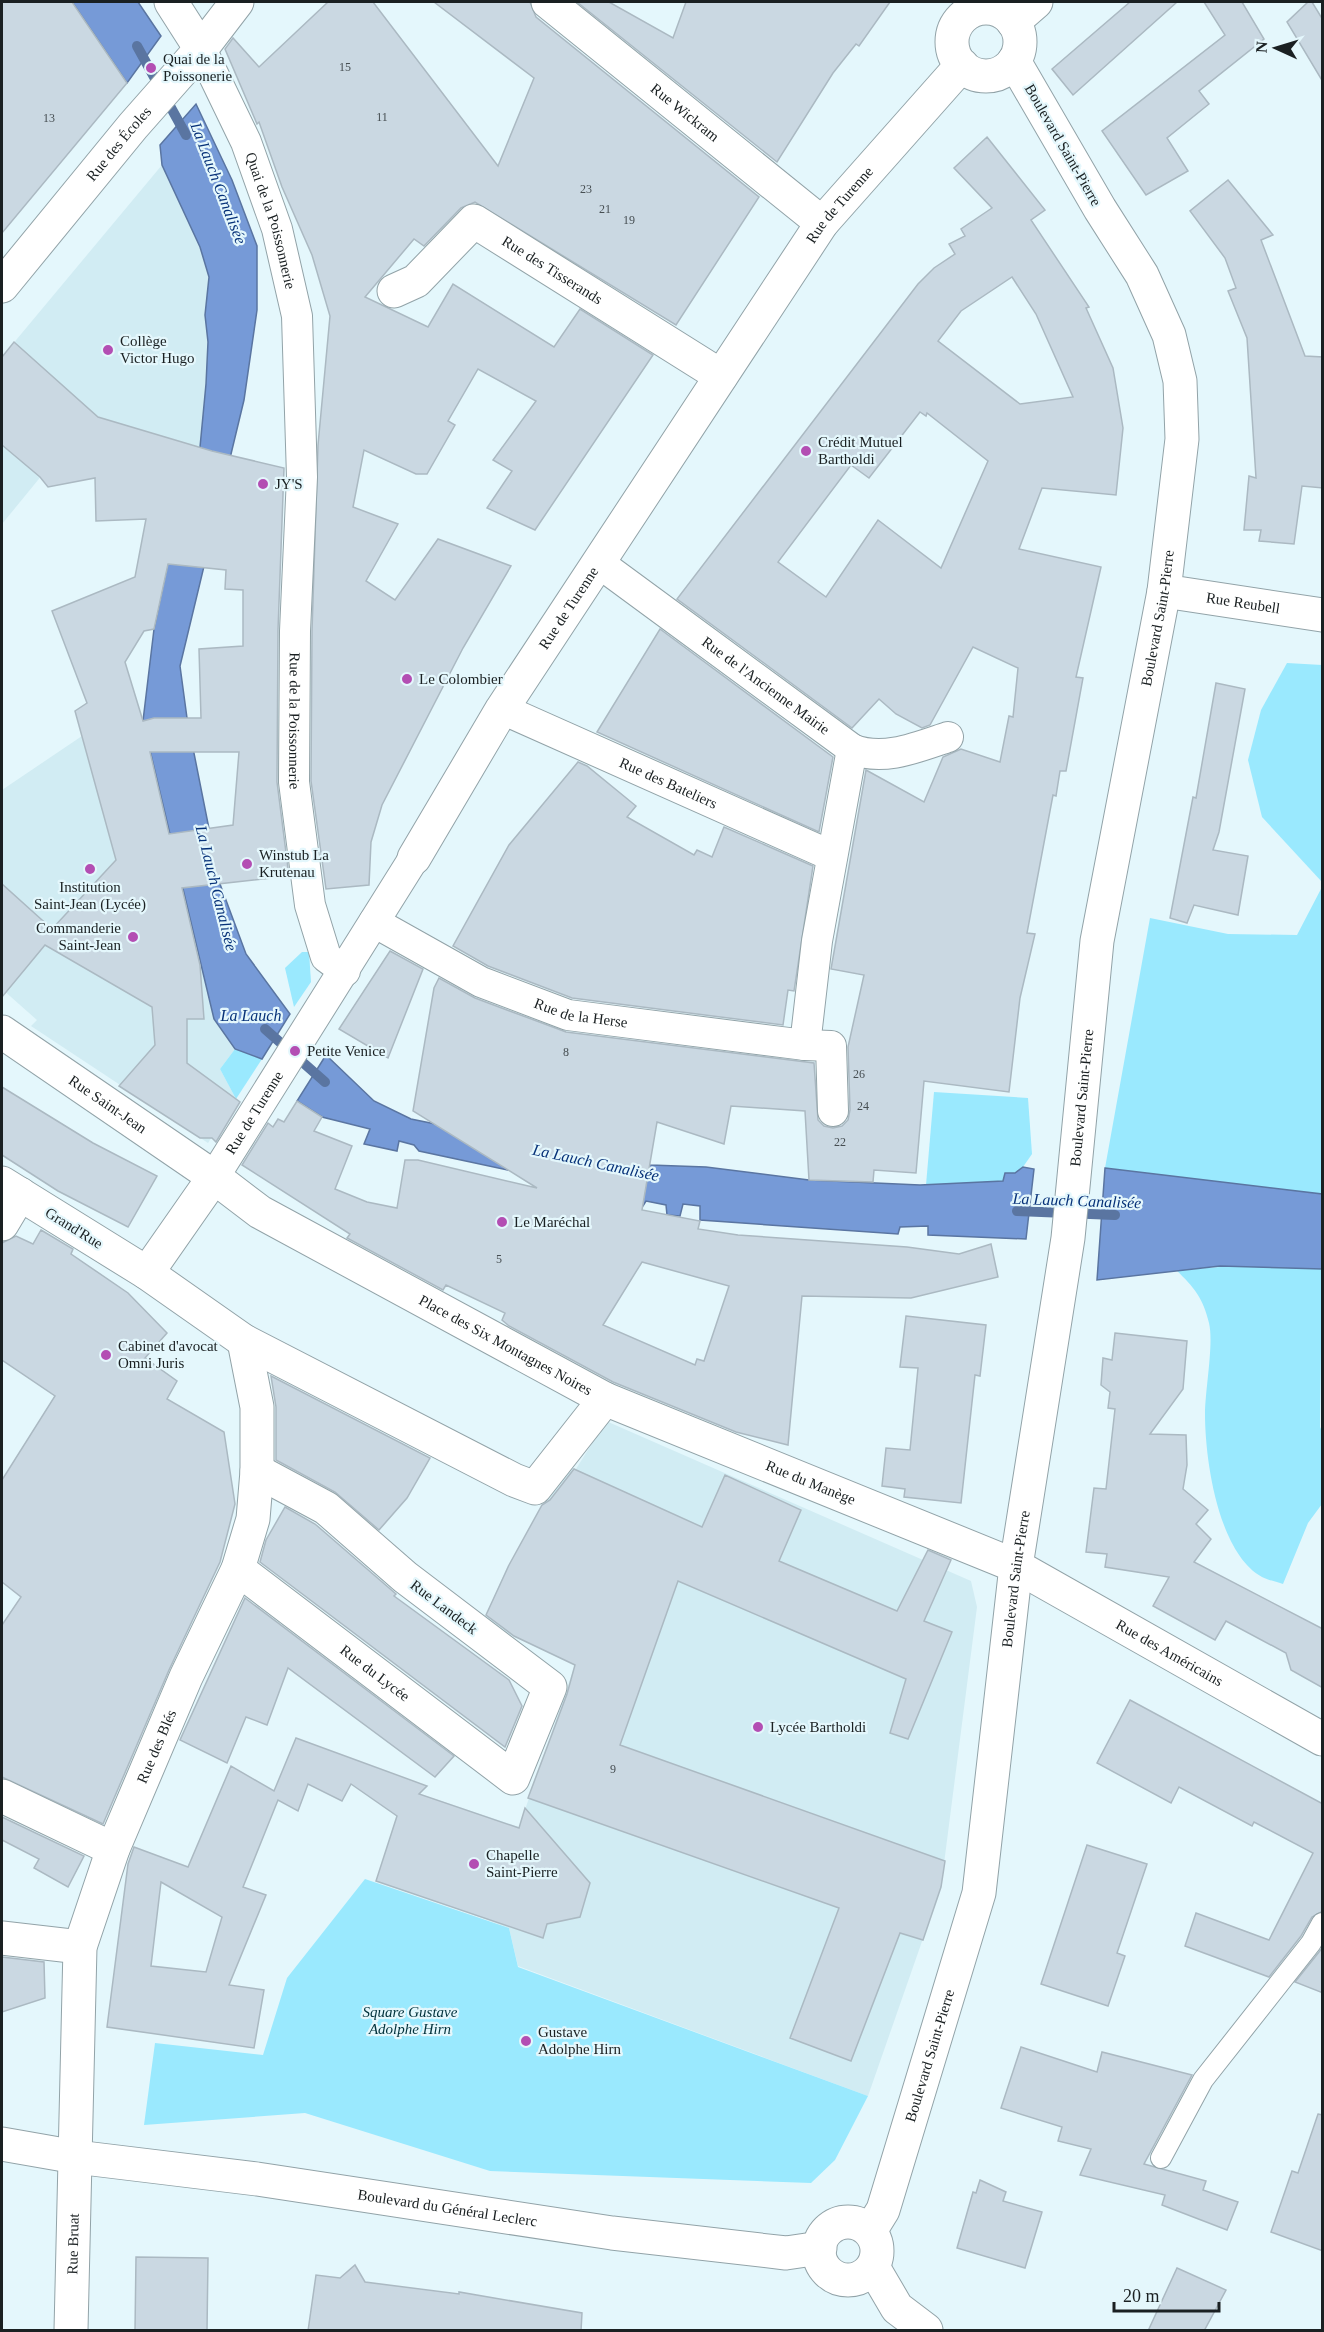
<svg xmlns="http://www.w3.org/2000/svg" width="1324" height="2332" font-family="'Times New Roman',serif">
  <rect width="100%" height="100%" fill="#e4f7fc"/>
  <g fill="#d1ecf3">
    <polygon points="162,165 200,247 209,277 205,315 208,342 206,384 200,447 47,469 2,524 2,357"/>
    <polygon points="143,721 214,1019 235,1049 220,1069 236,1099 208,1143 31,1026 37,1020 2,989 2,790 82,736"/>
    <polygon points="606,1421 971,1581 977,1607 941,1887 868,2096 518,1966 509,1928 377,1879 405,1789 519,1827 575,1665 483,1622 508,1565 512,1565 563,1464 576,1469"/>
  </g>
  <g fill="#9ae9fe">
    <polygon points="1287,663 1322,665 1322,882 1262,817 1248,760 1261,710"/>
    <polygon points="1322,887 1322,1194 1105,1168 1150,918 1228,934 1297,935"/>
    <polygon points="302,952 309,952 311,982 294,1007 285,968"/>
    <polygon points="235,1049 262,1059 236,1099 220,1069"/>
    <polygon points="934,1092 1028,1098 1032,1154 1023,1167 1003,1181 926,1185"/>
    <path d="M 1250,1265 L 1322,1269 L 1320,1427 L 1322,1431 L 1322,1504 L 1308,1523 L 1283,1584 C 1277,1582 1268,1580 1262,1577 C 1218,1553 1205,1459 1205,1414 C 1205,1390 1214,1344 1209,1323 C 1203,1298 1194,1287 1176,1270 Z"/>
    <polygon points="365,1879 509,1928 518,1967 868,2096 835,2160 811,2183 490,2171 305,2113 144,2125 155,2043 263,2055 287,1978"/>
  </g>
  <g fill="#769ad7" stroke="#5a75a1" stroke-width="1.5">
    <polygon points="72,2 138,2 161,36 127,83"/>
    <polygon points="196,104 232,180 257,246 257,310 244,400 180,666 187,718 220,884 246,954 290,1014 262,1059 235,1049 214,1019 143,721 154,629 179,509 200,447 206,384 208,342 205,315 209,277 200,247 162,165 160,145"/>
    <polygon points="326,1055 374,1101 411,1119 596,1157 650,1165 706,1167 809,1180 920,1185 1003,1181 1005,1173 1015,1173 1023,1167 1034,1169 1026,1239 928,1235 928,1226 900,1227 898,1234 700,1220 700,1206 683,1204 680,1216 667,1215 666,1205 646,1201 643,1206 593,1202 550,1179 419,1151 414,1145 399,1141 397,1151 364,1144 370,1129 322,1117 297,1101"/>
    <polygon points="1105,1168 1322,1194 1322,1269 1220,1266 1097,1280"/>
  </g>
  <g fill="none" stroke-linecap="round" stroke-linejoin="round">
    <g stroke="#5a75a1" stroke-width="10">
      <polyline points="137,46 186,135"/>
      <polyline points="265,1029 325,1082"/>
      <polyline points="1017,1211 1115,1215"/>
    </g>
  </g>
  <g fill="#cad8e2" stroke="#abb9c2" stroke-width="1.5" fill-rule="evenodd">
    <polygon points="2,2 72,2 127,83 2,233"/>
    <polygon points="328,2 373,2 498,166 534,78 434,2 530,2 536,17 759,197 676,325 475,202 461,208 424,246 414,239 365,297 428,327 453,284 554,347 580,309 653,355 535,530 487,508 512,471 493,460 536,401 478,369 448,421 455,425 427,474 416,474 364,450 353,507 398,524 366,581 395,600 438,539 511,566 463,648 382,805 371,842 369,885 326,889 311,781 312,631 318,445 330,316 312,255 282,187 259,122 257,124 225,49 233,38 259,67"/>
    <polygon points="577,2 609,2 673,38 686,2 890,2 859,46 856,44 833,73 777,162"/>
    <polygon points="1130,2 1177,2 1073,95 1052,69"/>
    <polygon points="1204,2 1242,2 1264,39 1199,91 1209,104 1167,138 1188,171 1146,195 1102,131 1225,35"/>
    <polygon points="1308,2 1312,2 1323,20 1323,82 1287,22"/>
    <path d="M 987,137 L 1045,210 L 1031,220 L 1089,307 L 1086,308 L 1113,368 L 1123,428 L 1116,495 L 1042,488 L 1019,549 L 1101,567 L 1076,677 L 1083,678 L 1066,771 L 1060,771 L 1056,796 L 1053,795 L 1027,933 L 1035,934 L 1020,998 L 1009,1092 L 924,1081 L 916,1173 L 874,1170 L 873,1182 L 809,1180 L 805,1111 L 731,1106 L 724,1144 L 657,1122 L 642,1210 L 700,1221 L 698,1229 L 738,1235 L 907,1247 L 959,1254 L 991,1244 L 998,1277 L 911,1298 L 802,1296 L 788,1445 L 736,1432 L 613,1382 L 509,1326 L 502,1320 L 505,1313 L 446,1285 L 443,1290 L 347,1238 L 350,1234 L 242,1165 L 268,1123 L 273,1127 L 278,1119 L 284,1122 L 297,1101 L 322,1117 L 314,1131 L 352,1146 L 335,1189 L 367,1202 L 397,1208 L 405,1160 L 418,1160 L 537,1188 L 413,1111 L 434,988 L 439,978 L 475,998 L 566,1032 L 814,1063 L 818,1120 L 824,1126 L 833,1128 L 842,1126 L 848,1120 L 850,1110 L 848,1047 L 864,975 L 831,969 L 866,770 L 924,802 L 943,757 L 961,749 L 1000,762 L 1009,716 L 1013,717 L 1018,668 L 973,647 L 930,725 L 922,728 L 896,714 L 879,699 L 852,728 L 677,599 L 918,284 L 934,268 L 955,254 L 949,244 L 965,236 L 961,229 L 992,208 L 954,168 ZM 1012,277 L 1036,314 L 1073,397 L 1020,404 L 938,341 L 961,311 ZM 920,412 L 926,416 L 927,413 L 988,461 L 941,568 L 878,520 L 826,597 L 778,562 L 851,465 L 869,478 ZM 642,1262 L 729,1286 L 704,1361 L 697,1359 L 695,1365 L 603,1325 Z"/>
    <polygon points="1228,180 1273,235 1261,240 1305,356 1323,357 1323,488 1302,486 1294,544 1259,541 1261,530 1244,530 1249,476 1256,478 1247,338 1228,291 1236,288 1225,258 1190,211"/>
    <path d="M 14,342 L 98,417 L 212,451 L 284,468 L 278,630 L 277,782 L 289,876 L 182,888 L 200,965 L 204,1019 L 187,1019 L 187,1063 L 240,1102 L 216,1142 L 212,1138 L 200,1138 L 119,1086 L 155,1045 L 152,1007 L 45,945 L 2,997 L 2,884 L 52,929 L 116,860 L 75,711 L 87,703 L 52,611 L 135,577 L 146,519 L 96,521 L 95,478 L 48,487 L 40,477 L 2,445 L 2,357 ZM 168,564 L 226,570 L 225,589 L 243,590 L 243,646 L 199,649 L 201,718 L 154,718 L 143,721 L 125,662 L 144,631 L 154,629 ZM 150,752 L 239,752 L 233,825 L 169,834 Z"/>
    <polygon points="660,629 833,757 819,832 597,732"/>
    <polygon points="1216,683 1245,689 1219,832 1213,850 1248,856 1238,915 1194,905 1187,923 1170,918 1193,797 1196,798"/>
    <polygon points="578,762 587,766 636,806 627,817 694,855 697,850 712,857 724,827 813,866 794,991 788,990 783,1025 572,998 488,966 453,946 509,845"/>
    <polygon points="390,951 423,969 388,1058 339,1029"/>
    <polygon points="2,1087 93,1143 157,1176 128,1227 58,1191 2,1155"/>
    <polygon points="41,1230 73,1249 71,1254 128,1293 167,1333 145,1358 177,1381 167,1399 224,1432 235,1504 220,1562 169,1670 103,1824 2,1777 2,1625 21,1597 2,1582 2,1480 55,1396 2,1360 2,1243 16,1236 33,1244"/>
    <polygon points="906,1316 986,1325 980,1376 975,1375 961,1503 904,1497 905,1489 882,1486 886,1448 910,1450 918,1368 900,1367"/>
    <polygon points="1115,1333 1187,1341 1183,1389 1150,1434 1186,1435 1187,1465 1183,1489 1208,1510 1196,1524 1211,1539 1194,1562 1323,1629 1323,1688 1291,1670 1286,1653 1226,1621 1215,1640 1153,1606 1169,1577 1105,1567 1107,1554 1086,1552 1094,1488 1106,1489 1115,1409 1108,1408 1110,1392 1101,1385 1103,1358 1112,1360"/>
    <polygon points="271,1376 430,1458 407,1498 379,1530 335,1492 276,1460 276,1407"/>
    <polygon points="574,1469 702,1527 725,1475 801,1510 779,1561 897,1611 928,1550 951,1560 924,1621 952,1632 908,1739 890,1733 906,1679 678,1581 620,1745 945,1861 941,1887 923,1940 900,1933 851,2061 790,2038 839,1908 528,1798 567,1694 575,1665 514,1636 486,1615 509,1565 542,1505 550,1500"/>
    <polygon points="285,1507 315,1524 396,1594 394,1596 509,1680 522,1706 505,1747 260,1562 266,1540"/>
    <polygon points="245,1598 454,1756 435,1777 288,1668 267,1725 246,1717 227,1763 180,1740"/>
    <polygon points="1130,1700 1323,1804 1323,1911 1312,1917 1301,1936 1269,1977 1185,1946 1196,1913 1269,1940 1313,1853 1254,1822 1252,1826 1179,1787 1171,1803 1097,1763"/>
    <path d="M 296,1738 L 427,1786 L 419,1794 L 519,1828 L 525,1808 L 590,1883 L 580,1917 L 547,1924 L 543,1938 L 376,1881 L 397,1816 L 351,1784 L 342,1801 L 308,1784 L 298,1811 L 278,1800 L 243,1887 L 266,1895 L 229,1985 L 264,1990 L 254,2048 L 107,2027 L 128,1864 L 134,1847 L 188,1867 L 231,1766 L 274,1791 ZM 161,1882 L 222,1917 L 206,1972 L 151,1966 Z"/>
    <polygon points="2,1817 84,1856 68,1887 34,1868 39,1859 2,1840"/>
    <polygon points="1087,1845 1147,1864 1117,1953 1125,1956 1108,2006 1041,1984"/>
    <polygon points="1323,1947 1323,1993 1295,1982"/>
    <polygon points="2,1957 44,1962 45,1998 2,2012"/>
    <polygon points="1021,2047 1097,2072 1102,2052 1192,2075 1144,2164 1206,2181 1203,2190 1238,2202 1227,2230 1162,2205 1165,2195 1080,2175 1091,2149 1058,2141 1062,2127 1001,2108"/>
    <polygon points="1318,2114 1323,2115 1323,2251 1271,2232 1292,2171 1298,2173"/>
    <polygon points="980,2180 1006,2192 1003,2201 1042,2212 1025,2268 957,2248 973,2192 976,2193"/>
    <polygon points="136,2257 208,2258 207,2331 135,2331"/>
    <polygon points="355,2265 365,2282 459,2294 459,2292 582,2313 581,2331 308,2331 316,2275 340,2278"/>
    <polygon points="1177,2268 1226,2290 1204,2331 1148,2331"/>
  </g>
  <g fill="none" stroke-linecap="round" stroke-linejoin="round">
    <defs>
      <polyline id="service" points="1161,2158 1203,2080 1311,1943 1322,1923"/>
      <g id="pedestrian">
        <path id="s1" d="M 201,49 L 246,142 L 277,229 L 297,316 L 302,477 L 295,631 L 294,782 L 310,905 L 326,957 L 345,971"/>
        <path id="s2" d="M 599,563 L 852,749 C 883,762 918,747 948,737"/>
        <path id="s3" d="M 502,709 L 832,856"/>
        <path id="s4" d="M 374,922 L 481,982 L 568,1015 L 805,1045 L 817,941 L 852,749"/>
        <polyline points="805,1045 831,1046 833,1111"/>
        <path id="s5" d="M 214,1177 L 414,858"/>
      </g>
      <g id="minor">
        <polyline points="171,2 201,49"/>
        <path id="s6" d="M 548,2 L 822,223"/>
        <path id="s7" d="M 2,286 L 133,126 L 201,49 L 237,2"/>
        <path id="s8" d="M 394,291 L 416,281 L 474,221 L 721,376"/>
        <path id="s9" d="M 1164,591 L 1322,615"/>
        <path id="s10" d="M 414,858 L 502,709 L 822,223 L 962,65"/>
        <path id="s11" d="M 2,1032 L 214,1177 L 260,1212 L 605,1399 L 535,1488 L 514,1480 L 244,1341 L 147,1273 L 2,1183"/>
        <polyline points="2,1224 20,1194"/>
        <polyline points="147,1273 214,1177"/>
        <path id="s12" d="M 605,1399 L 1016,1566 L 1322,1739"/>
        <path id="s13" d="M 238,1569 L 513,1778 L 550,1687 L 405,1577 L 326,1508 L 257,1471"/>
        <polyline points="2,1796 113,1849"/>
        <polyline points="2,1938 80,1947"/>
        <path id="s14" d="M 71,2330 L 80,1947 L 113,1849 L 186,1677 L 238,1569 L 253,1519 L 257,1471 L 257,1407 L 244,1341"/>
      </g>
      <g id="tertiary">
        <circle cx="986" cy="42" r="34"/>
        <polyline points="1013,22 1036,2"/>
        <path id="s15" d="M 2,2144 L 76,2157 L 257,2179 L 612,2233 L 786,2253 L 820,2248"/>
        <circle cx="848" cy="2251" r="29"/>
        <path id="s16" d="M 870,2231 L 883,2210 L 979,1893 L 1016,1566 L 1068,1238 L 1097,941 L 1164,591 L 1182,439 L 1180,381 L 1169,335 L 1142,275 L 1100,209 L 1014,61"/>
        <polyline points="873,2267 897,2308 926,2330"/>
      </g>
    </defs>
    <use href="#service" stroke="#92a3a8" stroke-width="22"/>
    <use href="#pedestrian" stroke="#92a3a8" stroke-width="32"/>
    <use href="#minor" stroke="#92a3a8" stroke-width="35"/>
    <use href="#tertiary" stroke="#92a3a8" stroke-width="35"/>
    <use href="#service" stroke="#fff" stroke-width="20"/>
    <use href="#pedestrian" stroke="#fff" stroke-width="30"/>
    <use href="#minor" stroke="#fff" stroke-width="33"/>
    <use href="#tertiary" stroke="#fff" stroke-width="33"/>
  </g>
  <g fill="#b34eb3" stroke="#e4f7fc" stroke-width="2">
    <circle cx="151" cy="68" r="6"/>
    <circle cx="108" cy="350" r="6"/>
    <circle cx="806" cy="451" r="6"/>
    <circle cx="263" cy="484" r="6"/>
    <circle cx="407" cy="679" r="6"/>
    <circle cx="247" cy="864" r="6"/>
    <circle cx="90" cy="869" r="6"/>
    <circle cx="133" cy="937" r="6"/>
    <circle cx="295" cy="1051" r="6"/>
    <circle cx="502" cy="1222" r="6"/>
    <circle cx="106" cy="1355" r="6"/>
    <circle cx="758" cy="1727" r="6"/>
    <circle cx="474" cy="1864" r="6"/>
    <circle cx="526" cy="2041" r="6"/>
  </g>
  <g text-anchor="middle" stroke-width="4.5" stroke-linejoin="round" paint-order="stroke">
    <g font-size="12" fill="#464e52">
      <text x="345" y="71">15</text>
      <text x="382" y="121">11</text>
      <text x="49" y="122">13</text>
      <text x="586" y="193">23</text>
      <text x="605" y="213">21</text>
      <text x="629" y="224">19</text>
      <text x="566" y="1056">8</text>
      <text x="859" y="1078">26</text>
      <text x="863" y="1110">24</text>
      <text x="840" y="1146">22</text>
      <text x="499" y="1263">5</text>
      <text x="613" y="1773">9</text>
    </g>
    <g font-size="15" fill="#1a2022" stroke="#e4f7fc" text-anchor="start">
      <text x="163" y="64">Quai de la<tspan x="163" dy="17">Poissonerie</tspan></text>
      <text x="120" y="346">Collège<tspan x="120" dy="17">Victor Hugo</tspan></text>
      <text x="818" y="447">Crédit Mutuel<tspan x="818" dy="17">Bartholdi</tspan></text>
      <text x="275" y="489">JY'S</text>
      <text x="419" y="684">Le Colombier</text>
      <text x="259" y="860">Winstub La<tspan x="259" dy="17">Krutenau</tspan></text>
      <text x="90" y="892" text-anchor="middle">Institution<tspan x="90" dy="17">Saint-Jean (Lycée)</tspan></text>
      <text x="121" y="933" text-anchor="end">Commanderie<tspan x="121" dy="17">Saint-Jean</tspan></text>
      <text x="307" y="1056">Petite Venice</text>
      <text x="514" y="1227">Le Maréchal</text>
      <text x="118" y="1351">Cabinet d'avocat<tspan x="118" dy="17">Omni Juris</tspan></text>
      <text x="770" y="1732">Lycée Bartholdi</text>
      <text x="486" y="1860">Chapelle<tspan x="486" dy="17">Saint-Pierre</tspan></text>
      <text x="538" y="2037">Gustave<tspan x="538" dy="17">Adolphe Hirn</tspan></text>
    </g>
    <g font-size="15" fill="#1a2022" stroke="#e4f7fc">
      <text dy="5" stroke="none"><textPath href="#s6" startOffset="176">Rue Wickram</textPath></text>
      <text dy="5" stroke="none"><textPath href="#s7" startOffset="184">Rue des Écoles</textPath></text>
      <text transform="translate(1063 145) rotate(60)" y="5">Boulevard Saint-Pierre</text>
      <text dy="5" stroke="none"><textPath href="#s10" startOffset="780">Rue de Turenne</textPath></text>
      <text dy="5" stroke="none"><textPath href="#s1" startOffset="186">Quai de la Poissonnerie</textPath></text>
      <text dy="5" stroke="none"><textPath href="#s8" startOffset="200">Rue des Tisserands</textPath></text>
      <text dy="5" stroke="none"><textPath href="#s9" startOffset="80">Rue Reubell</textPath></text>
      <text dy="5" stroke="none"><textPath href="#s10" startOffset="294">Rue de Turenne</textPath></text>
      <text dy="5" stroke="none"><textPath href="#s16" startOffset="1644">Boulevard Saint-Pierre</textPath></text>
      <text dy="5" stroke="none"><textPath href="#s2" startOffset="207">Rue de l'Ancienne Mairie</textPath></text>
      <text dy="5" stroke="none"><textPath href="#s1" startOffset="690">Rue de la Poissonnerie</textPath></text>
      <text dy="5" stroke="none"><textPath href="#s3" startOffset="182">Rue des Bateliers</textPath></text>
      <text dy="5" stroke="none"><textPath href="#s4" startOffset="228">Rue de la Herse</textPath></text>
      <text dy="5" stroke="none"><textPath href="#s16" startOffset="1158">Boulevard Saint-Pierre</textPath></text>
      <text dy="5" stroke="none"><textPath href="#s11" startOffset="128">Rue Saint-Jean</textPath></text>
      <text dy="5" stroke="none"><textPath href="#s5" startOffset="76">Rue de Turenne</textPath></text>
      <text transform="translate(74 1228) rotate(32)" y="5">Grand'Rue</text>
      <text dy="5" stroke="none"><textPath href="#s11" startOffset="594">Place des Six Montagnes Noires</textPath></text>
      <text dy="5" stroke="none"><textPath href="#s12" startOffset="222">Rue du Manège</textPath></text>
      <text dy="5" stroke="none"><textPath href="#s16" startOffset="672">Boulevard Saint-Pierre</textPath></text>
      <text transform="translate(444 1607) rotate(37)" y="5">Rue Landeck</text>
      <text dy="5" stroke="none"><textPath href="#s12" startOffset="620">Rue des Américains</textPath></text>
      <text dy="5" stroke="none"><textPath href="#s13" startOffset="172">Rue du Lycée</textPath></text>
      <text dy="5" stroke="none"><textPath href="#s14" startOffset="598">Rue des Blés</textPath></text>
      <text dy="5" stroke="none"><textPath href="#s16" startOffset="186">Boulevard Saint-Pierre</textPath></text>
      <text dy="5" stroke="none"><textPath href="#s15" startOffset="450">Boulevard du Général Leclerc</textPath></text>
      <text dy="5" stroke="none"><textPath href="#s14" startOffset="86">Rue Bruat</textPath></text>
    </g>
    <g font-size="15" font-style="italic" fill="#00313b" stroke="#e4f7fc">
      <text x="410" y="2017">Square Gustave<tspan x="410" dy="17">Adolphe Hirn</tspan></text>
    </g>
    <g font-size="16" font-style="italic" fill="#063178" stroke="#e4f7fc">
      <text transform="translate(219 183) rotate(69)" y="6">La Lauch Canalisée</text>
      <text transform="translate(217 888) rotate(76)" y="6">La Lauch Canalisée</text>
      <text x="251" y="1021">La Lauch</text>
      <text transform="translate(596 1162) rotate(12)" y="6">La Lauch Canalisée</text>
      <text transform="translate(1077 1200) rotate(2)" y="6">La Lauch Canalisée</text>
    </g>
  </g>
  <rect width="1324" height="2332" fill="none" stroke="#1a2022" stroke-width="6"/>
  <g transform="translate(1276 48) rotate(274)" stroke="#e4f7fc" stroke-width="4.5" paint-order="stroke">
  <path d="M0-4.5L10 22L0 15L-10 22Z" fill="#1a2022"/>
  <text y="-9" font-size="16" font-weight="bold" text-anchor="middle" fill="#1a2022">N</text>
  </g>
  <path d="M1114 2302v9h105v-9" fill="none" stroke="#1a2022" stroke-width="3"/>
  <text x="1123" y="2302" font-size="18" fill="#1a2022" stroke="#e4f7fc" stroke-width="4.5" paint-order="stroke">20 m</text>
</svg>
